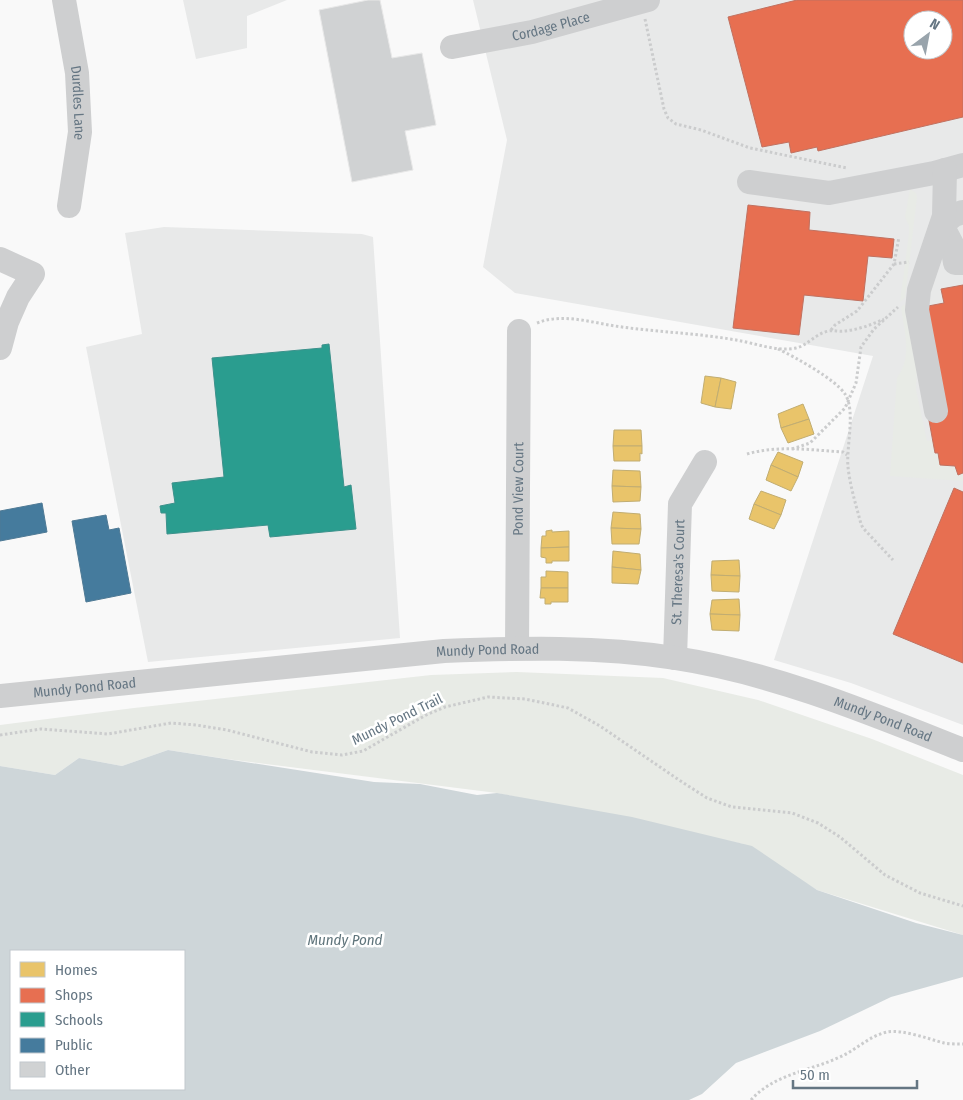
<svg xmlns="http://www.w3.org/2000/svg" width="963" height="1100" font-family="'Fira Sans Condensed',sans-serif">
  <rect width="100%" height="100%" fill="#f9f9f9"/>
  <g fill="#e8e9e9" fill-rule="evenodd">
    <polygon points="183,0 287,0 247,16 247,48 196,59"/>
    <path d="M 473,0 L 963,0 L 963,725 L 851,683 L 774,660 L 873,356 L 515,293 L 483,267 L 507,140 ZM 913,20 L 943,20 L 943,50 L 913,50 Z"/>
    <polygon points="164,227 362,234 373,237 400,638 148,662 86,347 142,334 125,233"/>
  </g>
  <g fill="#e8ebe6">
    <polygon points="910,189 916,193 917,197 905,298 900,302 909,233 909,226 905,217"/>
    <path d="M 905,304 L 917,360 L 916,390 L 927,441 L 933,440 L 935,453 L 938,453 L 940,465 L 955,466 L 958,474 L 963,473 L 963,481 L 890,476 L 897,378 C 913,356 904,332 901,307 Z"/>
    <polygon points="517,672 663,678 758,700 872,739 963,775 963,935 817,890 743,844 497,793 227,759 168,750 122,766 79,758 55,775 0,766 0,725 134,708 431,675"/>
  </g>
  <path fill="#ced6d9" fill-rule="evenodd" d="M 168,750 L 374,782 L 420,784 L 477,795 L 497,793 L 632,817 L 752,846 L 817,890 L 916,923 L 963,935 L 963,977 L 891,997 L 820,1031 L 736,1063 L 702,1094 L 689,1100 L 0,1100 L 0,766 L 55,775 L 79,758 L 122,766 ZM 11,951 L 184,951 L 184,1089 L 11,1089 Z"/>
  <g fill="#e9c46a" stroke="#c1ad72">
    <polygon points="705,376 721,378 715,407 701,403"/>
    <polygon points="721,378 736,382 731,409 715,407"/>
    <polygon points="803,404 809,419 781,428 778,414"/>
    <polygon points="809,419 814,434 788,443 781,428"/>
    <polygon points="614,430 641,430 642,446 613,446"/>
    <polygon points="613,446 642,446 642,454 640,453 640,461 614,461"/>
    <polygon points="778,452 803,462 798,477 771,465"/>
    <polygon points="771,465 798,477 791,491 766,480"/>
    <polygon points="613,470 640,471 641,487 612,486"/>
    <polygon points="612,486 641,487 640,501 613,502"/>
    <polygon points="761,491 786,500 781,515 754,504"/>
    <polygon points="754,504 781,515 774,529 749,519"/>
    <polygon points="613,512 640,514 641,529 611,528"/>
    <polygon points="611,528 641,529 639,544 612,544"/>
    <polygon points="552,530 552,532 569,531 569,547 541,548 542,536 546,536 546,531"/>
    <polygon points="569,547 569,561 552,561 552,563 546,563 546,558 541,557 541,548"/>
    <polygon points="613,551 640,554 641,570 612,567"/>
    <polygon points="739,560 740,576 711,575 712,561"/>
    <polygon points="612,567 641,570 638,584 612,583"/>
    <polygon points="546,571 568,572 568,588 541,588 541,577 546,577"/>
    <polygon points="711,575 740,576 739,592 712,591"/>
    <polygon points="541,588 568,588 568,602 551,602 551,604 545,604 545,598 540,598"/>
    <polygon points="739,599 740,615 710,614 712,600"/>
    <polygon points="710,614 740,615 739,631 712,630"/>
  </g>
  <g fill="#e76f51" stroke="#c07160" fill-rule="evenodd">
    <path d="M 797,0 L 963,0 L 963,117 L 818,151 L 817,147 L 791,153 L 789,142 L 762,147 L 728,17 ZM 913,20 L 943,20 L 943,50 L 913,50 Z"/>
    <polygon points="748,205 810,212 809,230 894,239 892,258 868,256 863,301 804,295 799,335 733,328"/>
    <polygon points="963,285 963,473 958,475 955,466 940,465 938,453 935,453 928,415 923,307 944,303 941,289"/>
    <polygon points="954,488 963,492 963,663 893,634"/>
  </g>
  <polygon fill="#2a9d8f" stroke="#3c918b" points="329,344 344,487 351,485 356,529 270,537 268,525 167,534 166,513 161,513 160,506 175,503 172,483 224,477 212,358 322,348 322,345"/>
  <g fill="#457b9d" stroke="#4f7a95">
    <polygon points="42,503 47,532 0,541 0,511"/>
    <polygon points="106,515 109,530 119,528 131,593 86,602 72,521"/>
  </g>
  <polygon fill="#d0d2d3" stroke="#e8e8e8" points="368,0 380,0 392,58 422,53 436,125 405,131 413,170 352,182 319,10"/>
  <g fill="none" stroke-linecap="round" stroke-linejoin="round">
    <g stroke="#cbcccd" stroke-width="3" stroke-dasharray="2.5 2.5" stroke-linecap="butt">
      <polyline points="645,19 664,109 668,118 676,124 701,130 750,148 847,168"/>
      <polyline points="894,264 909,262"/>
      <path d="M 537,323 C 562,313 589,322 615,326 C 655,332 696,333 736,340 C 755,343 776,352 796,348 C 807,346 816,333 829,331 C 834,330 839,332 844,331 C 857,330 871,325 884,319"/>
      <polyline points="831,330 835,325 857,311 894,264 899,237"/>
      <path d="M 778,349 C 795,357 835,379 845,394 C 856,411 846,447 848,467 C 850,486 856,505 861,524 L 863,528 L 893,560"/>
      <polyline points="792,449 810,443 845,408 856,383 861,347 874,329 898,307"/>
      <path d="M 747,454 C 778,445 811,450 843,452 L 847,455"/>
      <polyline points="0,735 41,729 108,734 171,723 196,725 227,730 312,752 342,755 363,751 426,715 445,707 488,697 525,699 568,708 600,726 679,780 707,798 732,807 792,813 818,823 840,837 885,875 920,893 963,906"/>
      <path d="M 751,1100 C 774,1074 810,1071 840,1057 C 856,1050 869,1036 887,1032 C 902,1029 929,1039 944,1043 C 950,1044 957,1044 963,1044"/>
    </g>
    <g stroke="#cecfd0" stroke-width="24">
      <path id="s1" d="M 64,0 L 77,73 L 80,132 L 69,206"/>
      <path id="s2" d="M 452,47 L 532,32 L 648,0"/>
      <polyline points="749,182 829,193 934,173 963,165"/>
      <polyline points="963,212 954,215 942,225 952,244 955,263 963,263"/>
      <polyline points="0,259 33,274 18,297 7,322 0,348"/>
      <polyline points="936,411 917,310 919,290 944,216 945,170"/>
      <path id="s3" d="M 517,648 L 519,331"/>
      <path id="s4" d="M 675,658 L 680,504 L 705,462"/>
      <path id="s5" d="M 0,696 L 444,651 C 521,648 598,646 675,658 C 774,673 870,713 963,750"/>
    </g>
  </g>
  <g text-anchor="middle" stroke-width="5" stroke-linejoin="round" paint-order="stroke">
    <g font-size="14" fill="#657683" stroke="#fff">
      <text dy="5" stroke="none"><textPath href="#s2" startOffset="101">Cordage Place</textPath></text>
      <text dy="5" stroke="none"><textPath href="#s1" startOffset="104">Durdles Lane</textPath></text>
      <text dy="5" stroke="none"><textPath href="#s3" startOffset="159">Pond View Court</textPath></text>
      <text dy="5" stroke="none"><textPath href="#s4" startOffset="86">St. Theresa's Court</textPath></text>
      <text dy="5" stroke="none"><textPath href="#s5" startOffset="490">Mundy Pond Road</textPath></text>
      <text dy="5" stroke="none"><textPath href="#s5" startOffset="85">Mundy Pond Road</textPath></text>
      <text transform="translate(397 719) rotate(-26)" y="5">Mundy Pond Trail</text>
      <text dy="5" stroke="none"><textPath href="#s5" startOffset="895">Mundy Pond Road</textPath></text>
    </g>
    <g font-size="15" font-style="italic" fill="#60757c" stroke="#fff">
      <text x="345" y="945">Mundy Pond</text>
    </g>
  </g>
  <rect x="10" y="950" width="175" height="140" fill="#ffffff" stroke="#c1c8cd"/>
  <rect x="20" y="962" width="25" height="15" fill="#e9c46a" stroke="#c1c8cd"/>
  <text x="55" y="975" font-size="15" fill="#657683">Homes</text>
  <rect x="20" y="988" width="25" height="15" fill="#e76f51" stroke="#c1c8cd"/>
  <text x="55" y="1000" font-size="15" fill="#657683">Shops</text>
  <rect x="20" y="1012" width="25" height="15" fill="#2a9d8f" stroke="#c1c8cd"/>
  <text x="55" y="1025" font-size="15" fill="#657683">Schools</text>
  <rect x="20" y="1038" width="25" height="15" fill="#457b9d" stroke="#c1c8cd"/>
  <text x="55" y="1050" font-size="15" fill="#657683">Public</text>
  <rect x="20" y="1062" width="25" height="15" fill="#d0d2d3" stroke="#c1c8cd"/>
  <text x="55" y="1075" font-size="15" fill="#657683">Other</text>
  <g transform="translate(928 35) rotate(32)"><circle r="24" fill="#ffffff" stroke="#c1c8cd"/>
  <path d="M0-4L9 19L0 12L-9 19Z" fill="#99a4ac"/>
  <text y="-8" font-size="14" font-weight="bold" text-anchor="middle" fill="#657683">N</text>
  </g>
  <path d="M793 1080v8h124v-8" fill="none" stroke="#657683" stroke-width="2.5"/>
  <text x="800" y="1080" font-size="15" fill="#657683" stroke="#ffffff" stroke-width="4" paint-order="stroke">50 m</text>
</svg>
